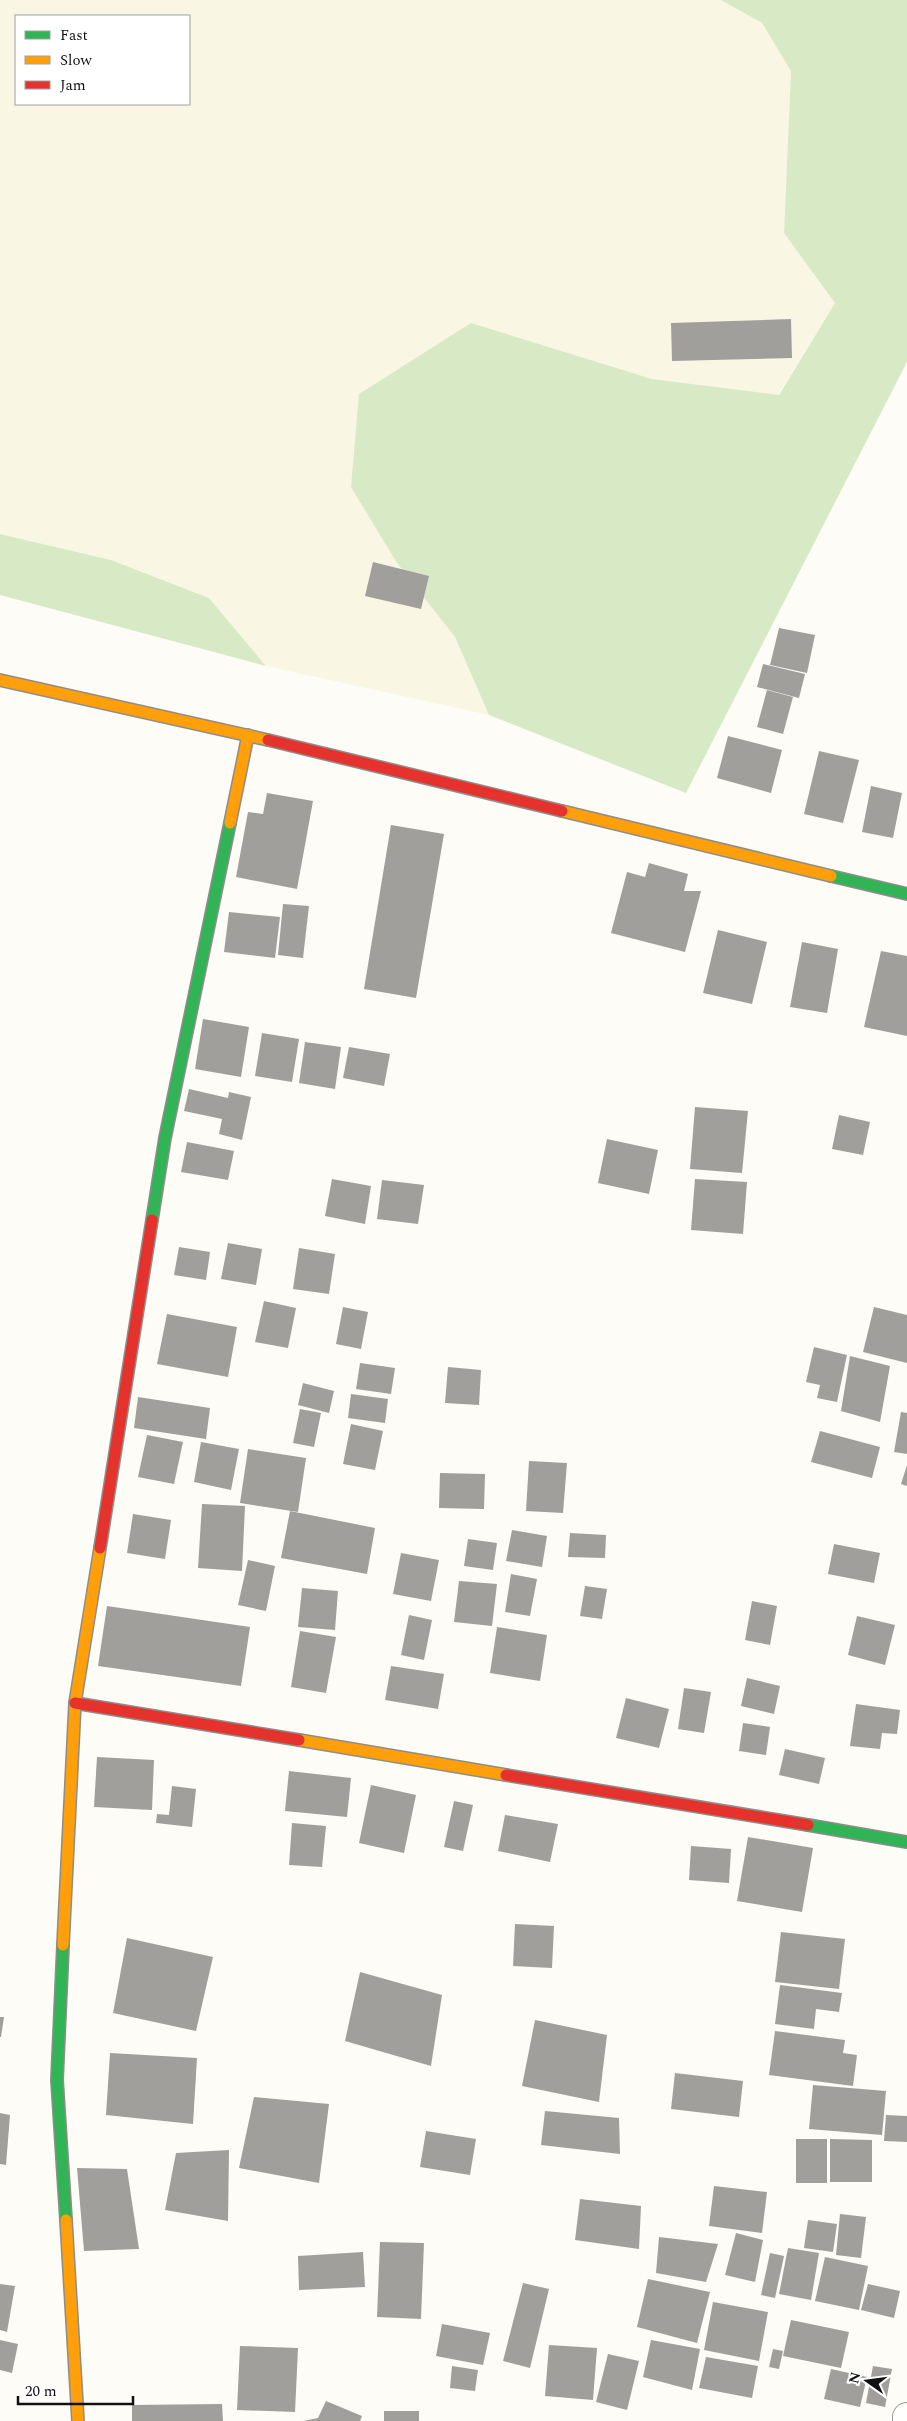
<svg xmlns="http://www.w3.org/2000/svg" width="907" height="2421" font-family="Spectral,serif">
  <rect width="100%" height="100%" fill="#fdfcf7"/>
  <path fill="#f9f7e4" fill-rule="evenodd" d="M 0,0 L 721,0 L 762,23 L 791,71 L 784,233 L 835,303 L 778,395 L 652,379 L 471,324 L 397,563 L 455,637 L 489,715 L 266,666 L 209,598 L 111,560 L 0,534 ZM 16,16 L 189,16 L 189,104 L 16,104 Z"/>
  <g fill="#d8eac5">
    <polygon points="721,0 907,0 907,362 686,793 489,715 455,637 397,563 351,487 359,394 471,323 652,379 779,395 835,303 784,233 791,71 762,23"/>
    <polygon points="0,534 111,560 209,598 266,666 0,595"/>
  </g>
  <g fill="#a19f9c">
    <polygon points="791,319 792,358 672,361 671,323"/>
    <polygon points="373,562 429,576 421,609 365,596"/>
    <polygon points="779,628 815,635 807,673 770,665"/>
    <polygon points="763,664 805,674 799,698 757,687"/>
    <polygon points="767,690 793,697 783,734 757,727"/>
    <polygon points="728,736 782,750 771,793 717,778"/>
    <polygon points="819,751 859,760 843,823 804,814"/>
    <polygon points="871,786 902,793 893,838 862,832"/>
    <polygon points="267,793 313,801 297,889 236,877 248,812 263,814"/>
    <polygon points="391,825 444,834 416,998 364,989"/>
    <polygon points="649,863 688,874 684,891 701,891 685,952 611,933 627,872 645,877"/>
    <polygon points="283,904 309,906 303,958 278,955"/>
    <polygon points="229,912 280,917 275,958 224,952"/>
    <polygon points="718,930 767,942 752,1004 703,993"/>
    <polygon points="802,942 838,949 827,1013 790,1007"/>
    <polygon points="881,951 907,956 907,1036 864,1027"/>
    <polygon points="203,1019 249,1027 241,1077 195,1069"/>
    <polygon points="262,1033 299,1039 292,1082 255,1076"/>
    <polygon points="305,1042 341,1047 335,1089 299,1083"/>
    <polygon points="349,1047 390,1054 384,1086 343,1078"/>
    <polygon points="189,1089 228,1098 229,1092 251,1097 242,1140 219,1134 222,1119 184,1111"/>
    <polygon points="695,1107 748,1111 742,1173 690,1169"/>
    <polygon points="839,1115 870,1122 863,1155 832,1149"/>
    <polygon points="607,1139 658,1150 649,1194 598,1183"/>
    <polygon points="187,1142 234,1151 228,1180 181,1172"/>
    <polygon points="332,1179 371,1186 365,1224 325,1216"/>
    <polygon points="695,1179 747,1182 743,1234 691,1230"/>
    <polygon points="382,1180 424,1185 418,1224 377,1219"/>
    <polygon points="228,1243 262,1249 256,1285 221,1279"/>
    <polygon points="179,1247 210,1252 206,1280 174,1275"/>
    <polygon points="299,1248 335,1254 329,1294 293,1289"/>
    <polygon points="264,1301 296,1308 288,1348 255,1342"/>
    <polygon points="343,1307 368,1312 361,1349 336,1344"/>
    <polygon points="874,1307 907,1315 907,1363 863,1352"/>
    <polygon points="167,1314 237,1327 228,1377 157,1364"/>
    <polygon points="814,1347 847,1355 837,1402 817,1398 820,1385 806,1382"/>
    <polygon points="850,1356 890,1366 880,1422 841,1411"/>
    <polygon points="360,1363 395,1368 391,1394 356,1389"/>
    <polygon points="448,1367 481,1370 479,1405 445,1403"/>
    <polygon points="303,1383 334,1391 329,1413 298,1405"/>
    <polygon points="351,1394 388,1399 385,1423 348,1418"/>
    <polygon points="138,1397 210,1408 206,1439 134,1428"/>
    <polygon points="300,1409 321,1413 314,1447 293,1443"/>
    <polygon points="901,1412 907,1413 907,1454 894,1452"/>
    <polygon points="351,1424 383,1431 375,1470 343,1464"/>
    <polygon points="820,1431 880,1447 872,1478 811,1462"/>
    <polygon points="147,1435 183,1442 174,1484 138,1477"/>
    <polygon points="201,1442 239,1449 231,1490 194,1482"/>
    <polygon points="248,1449 306,1458 298,1512 240,1503"/>
    <polygon points="529,1461 567,1463 563,1513 526,1511"/>
    <polygon points="907,1465 907,1486 901,1484"/>
    <polygon points="440,1473 485,1474 484,1509 439,1508"/>
    <polygon points="202,1504 245,1506 242,1571 198,1568"/>
    <polygon points="290,1511 375,1528 367,1574 281,1558"/>
    <polygon points="133,1514 171,1520 165,1559 127,1553"/>
    <polygon points="512,1530 547,1536 542,1567 506,1561"/>
    <polygon points="570,1533 606,1535 605,1558 568,1557"/>
    <polygon points="468,1539 497,1543 493,1570 464,1566"/>
    <polygon points="834,1544 880,1553 874,1583 828,1574"/>
    <polygon points="401,1553 439,1560 431,1601 393,1594"/>
    <polygon points="248,1560 275,1566 266,1611 238,1605"/>
    <polygon points="511,1574 537,1579 530,1616 505,1612"/>
    <polygon points="459,1581 497,1584 492,1626 454,1622"/>
    <polygon points="585,1586 607,1589 602,1619 580,1616"/>
    <polygon points="302,1588 338,1591 335,1630 298,1627"/>
    <polygon points="752,1601 777,1606 770,1645 745,1640"/>
    <polygon points="107,1606 250,1627 241,1686 98,1666"/>
    <polygon points="409,1615 432,1620 424,1660 401,1655"/>
    <polygon points="857,1616 895,1625 885,1665 848,1655"/>
    <polygon points="497,1627 547,1635 540,1681 490,1673"/>
    <polygon points="300,1631 336,1637 326,1693 291,1687"/>
    <polygon points="391,1666 444,1674 438,1709 385,1700"/>
    <polygon points="747,1678 780,1686 774,1714 741,1706"/>
    <polygon points="684,1688 711,1692 704,1733 678,1729"/>
    <polygon points="626,1698 669,1709 659,1748 616,1738"/>
    <polygon points="856,1704 900,1710 897,1734 882,1733 880,1749 850,1746"/>
    <polygon points="743,1723 770,1727 766,1755 739,1751"/>
    <polygon points="785,1749 825,1758 819,1784 779,1775"/>
    <polygon points="97,1757 154,1760 152,1810 94,1807"/>
    <polygon points="289,1771 351,1778 347,1817 285,1811"/>
    <polygon points="371,1785 416,1795 404,1853 359,1843"/>
    <polygon points="172,1786 196,1789 192,1827 156,1823 157,1814 169,1815"/>
    <polygon points="454,1801 473,1805 463,1851 444,1847"/>
    <polygon points="505,1815 558,1824 550,1862 498,1851"/>
    <polygon points="292,1823 326,1826 322,1867 289,1865"/>
    <polygon points="748,1837 813,1848 802,1912 737,1901"/>
    <polygon points="691,1846 731,1849 729,1883 689,1880"/>
    <polygon points="515,1924 554,1926 552,1968 513,1966"/>
    <polygon points="781,1932 845,1939 839,1989 775,1982"/>
    <polygon points="127,1938 213,1957 196,2031 113,2013"/>
    <polygon points="360,1972 442,1995 431,2066 345,2041"/>
    <polygon points="780,1985 842,1993 839,2012 816,2009 814,2029 775,2024"/>
    <polygon points="0,2017 4,2017 1,2037 0,2037"/>
    <polygon points="535,2020 607,2035 599,2102 522,2086"/>
    <polygon points="775,2031 845,2040 843,2053 857,2055 853,2086 769,2075"/>
    <polygon points="110,2053 197,2058 193,2124 106,2115"/>
    <polygon points="675,2073 743,2081 739,2117 671,2109"/>
    <polygon points="813,2085 886,2091 882,2135 809,2129"/>
    <polygon points="254,2097 329,2104 319,2183 239,2168"/>
    <polygon points="545,2111 619,2118 620,2154 541,2145"/>
    <polygon points="0,2113 10,2115 6,2165 0,2164"/>
    <polygon points="886,2115 907,2116 907,2142 884,2141"/>
    <polygon points="426,2131 476,2139 470,2175 420,2167"/>
    <rect x="796" y="2139" width="31" height="44"/>
    <polygon points="830,2139 872,2140 872,2182 830,2182"/>
    <polygon points="229,2150 228,2221 165,2210 176,2153"/>
    <polygon points="77,2168 127,2169 139,2249 84,2251"/>
    <polygon points="714,2186 767,2192 762,2233 709,2226"/>
    <polygon points="580,2199 641,2206 639,2249 575,2240"/>
    <polygon points="840,2214 866,2217 861,2258 836,2255"/>
    <polygon points="808,2220 837,2224 833,2252 804,2248"/>
    <polygon points="736,2233 763,2240 755,2282 725,2275"/>
    <polygon points="659,2237 718,2244 706,2282 656,2273"/>
    <polygon points="380,2242 424,2243 421,2319 377,2317"/>
    <polygon points="788,2248 819,2253 811,2300 779,2294"/>
    <polygon points="363,2252 365,2287 299,2290 298,2256"/>
    <polygon points="770,2253 784,2256 775,2298 761,2295"/>
    <polygon points="825,2257 868,2266 859,2310 815,2301"/>
    <polygon points="648,2279 710,2292 697,2343 637,2327"/>
    <polygon points="523,2283 549,2289 530,2368 503,2361"/>
    <polygon points="0,2284 15,2286 7,2332 0,2330"/>
    <polygon points="868,2284 900,2291 894,2318 861,2310"/>
    <polygon points="713,2302 768,2312 759,2361 704,2350"/>
    <polygon points="791,2320 849,2332 841,2368 783,2356"/>
    <polygon points="442,2324 490,2333 483,2365 436,2356"/>
    <polygon points="0,2340 18,2344 12,2373 0,2370"/>
    <polygon points="651,2340 700,2349 692,2390 643,2377"/>
    <polygon points="549,2345 597,2348 593,2400 545,2396"/>
    <polygon points="240,2346 298,2348 295,2412 237,2410"/>
    <polygon points="773,2349 783,2351 779,2369 769,2367"/>
    <polygon points="608,2354 639,2361 627,2410 596,2402"/>
    <polygon points="706,2357 758,2366 752,2398 699,2388"/>
    <polygon points="452,2366 478,2370 475,2391 450,2388"/>
    <polygon points="873,2366 892,2369 885,2407 866,2403"/>
    <polygon points="831,2369 867,2377 860,2407 824,2399"/>
    <polygon points="326,2401 362,2416 360,2421 303,2421 318,2418"/>
    <polygon points="222,2404 223,2421 132,2421 132,2405"/>
    <rect x="384" y="2411" width="35" height="10"/>
  </g>
  <g fill="none" stroke-linecap="round" stroke-linejoin="round">
    <defs>
      <polyline id="street" points="907,2421 907,2417"/>
      <g id="fast">
        <polyline points="831,876 907,894"/>
        <polyline points="152,1220 165,1138 230,823"/>
        <polyline points="808,1825 907,1842"/>
        <polyline points="63,1945 57,2080 66,2220"/>
      </g>
      <g id="slow">
        <polyline points="0,680 268,740"/>
        <polyline points="562,811 831,876"/>
        <polyline points="230,823 248,735"/>
        <polyline points="299,1740 506,1775"/>
        <polyline points="63,1945 75,1703 100,1548"/>
        <polyline points="66,2220 78,2421"/>
      </g>
      <g id="jam">
        <polyline points="268,740 562,811"/>
        <polyline points="100,1548 152,1220"/>
        <polyline points="75,1703 299,1740"/>
        <polyline points="506,1775 808,1825"/>
      </g>
    </defs>
    <use href="#street" stroke="#979795" stroke-width="30"/>
    <use href="#fast" stroke="#8e8d8b" stroke-width="14"/>
    <use href="#slow" stroke="#8e8d8b" stroke-width="14"/>
    <use href="#jam" stroke="#8e8d8b" stroke-width="14"/>
    <use href="#street" stroke="#fffffe" stroke-width="28"/>
    <use href="#fast" stroke="#30b455" stroke-width="11"/>
    <use href="#slow" stroke="#ff9f0a" stroke-width="11"/>
    <use href="#jam" stroke="#e5322d" stroke-width="11"/>
  </g>
  <rect x="15" y="15" width="175" height="90" fill="#ffffff" stroke="#a0a0a0"/>
  <rect x="25" y="31" width="25" height="8" fill="#30b455" stroke="#a0a0a0"/>
  <text x="60" y="40" font-size="15" fill="#111111">Fast</text>
  <rect x="25" y="56" width="25" height="8" fill="#ff9f0a" stroke="#a0a0a0"/>
  <text x="60" y="65" font-size="15" fill="#111111">Slow</text>
  <rect x="25" y="81" width="25" height="8" fill="#e5322d" stroke="#a0a0a0"/>
  <text x="60" y="90" font-size="15" fill="#111111">Jam</text>
  <g transform="translate(867 2381) rotate(284)" stroke="#ffffff" stroke-width="4" paint-order="stroke">
  <path d="M0-4L9 19L0 12L-9 19Z" fill="#111111"/>
  <text y="-8" font-size="14" font-weight="bold" text-anchor="middle" fill="#111111">N</text>
  </g>
  <path d="M18 2396v8h115v-8" fill="none" stroke="#111111" stroke-width="2.5"/>
  <text x="25" y="2396" font-size="15" fill="#111111" stroke="#ffffff" stroke-width="4" paint-order="stroke">20 m</text>
</svg>
